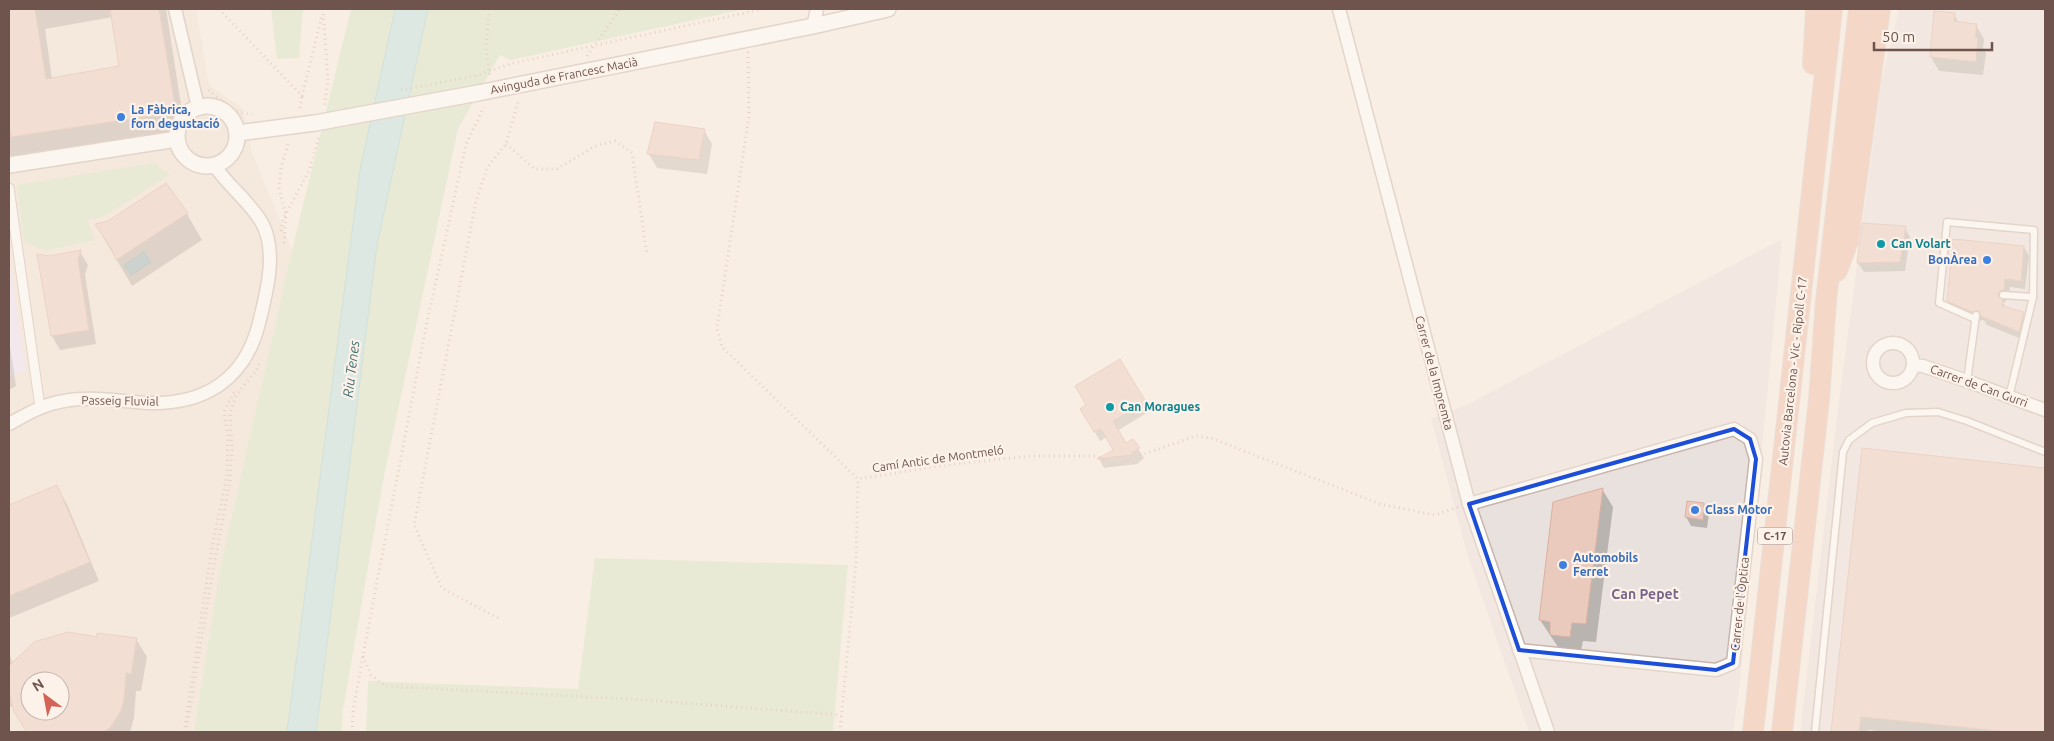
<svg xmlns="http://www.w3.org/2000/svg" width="2054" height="741" font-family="Ubuntu,sans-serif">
  <rect width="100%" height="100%" fill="#f9eee3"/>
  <path fill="#efdfd3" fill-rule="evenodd" d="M 9,9 L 196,9 L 209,85 L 243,109 L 251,150 L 292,250 L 220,569 L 194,732 L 9,732 ZM 30,681 L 60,681 L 60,711 L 30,711 Z"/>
  <g fill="#e9e1dd">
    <polygon points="1899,9 2045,9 2045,732 1800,732 1838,408 1882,77"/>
    <polygon points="1782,239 1740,683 1733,732 1529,732 1468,557 1431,419 1468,404"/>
  </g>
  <polygon fill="#ebe0f5" points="9,256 26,370 9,378"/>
  <g fill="#d5e4c4">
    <polygon points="271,9 303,9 299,58 277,59"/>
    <polygon points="351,9 395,9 360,170 287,732 194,732 220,569 292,250"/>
    <polygon points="428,9 745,9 511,60 500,55 458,129 384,476 343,710 342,732 316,732 377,245"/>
    <polygon points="154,163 170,175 101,218 87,219 95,240 44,251 24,241 17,185"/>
    <polygon points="595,558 848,565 833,732 366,732 368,681 578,689"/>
  </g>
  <g fill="#bbdfe0" stroke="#a2cfd0">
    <polygon points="395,9 428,9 377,245 316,732 287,732 360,170"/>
    <polygon points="144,252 151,262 131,275 124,265"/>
  </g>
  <g fill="#0003" fill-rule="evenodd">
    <path d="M 9,9 L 166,9 L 185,130 L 9,156 ZM 113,17 L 121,68 L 52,79 L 45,29 Z"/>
    <polygon points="1954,15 1959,23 1976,25 1984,39 1983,48 1986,53 1983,75 1939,71 1931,57"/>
    <polygon points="704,130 712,144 707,174 657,168 649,154"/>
    <polygon points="166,184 187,214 202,240 132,286 96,225 109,222"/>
    <polygon points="1864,225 1905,228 1910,237 1905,271 1864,272 1858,263"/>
    <polygon points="2024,247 2029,256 2025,289 2010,287 2008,299 2003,303 2006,308 2023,313 2029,322 2024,340 1987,325 1984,320 1978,321 1953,310 1948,301"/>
    <polygon points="80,252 88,265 85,275 96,344 60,350 52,336 38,256 49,257"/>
    <polygon points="9,340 16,386 9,390"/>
    <polygon points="1119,361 1150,411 1117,431 1125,444 1133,441 1144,458 1137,464 1104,468 1099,459 1114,450 1107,437 1100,441 1087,419 1088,406"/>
    <polygon points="1863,450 2045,469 2045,732 1889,732 1868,730 1868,732 1832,732"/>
    <polygon points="56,486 67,504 99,581 9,618 9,507"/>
    <polygon points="1602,489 1613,507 1596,642 1583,641 1580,655 1562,653 1540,620"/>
    <polygon points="1688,503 1704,504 1709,514 1707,528 1691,526 1686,517"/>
    <path d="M 99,638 L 136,639 L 147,657 L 141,691 L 136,691 L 134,718 L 130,732 L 27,732 L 14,707 L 9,706 L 9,653 L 13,664 ZM 30,681 L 60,681 L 60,711 L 30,711 Z"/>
  </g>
  <g fill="#ebcabe" stroke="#dbb0a1" fill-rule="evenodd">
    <polygon points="9,9 35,9 46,79 119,66 110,9 159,9 176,112 11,137 9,123"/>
    <polygon points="1934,11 1955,13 1954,21 1977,24 1975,38 1978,38 1976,62 1930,57"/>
    <polygon points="655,122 705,129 699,160 647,154"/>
    <polygon points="166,183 188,213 116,260 112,250 95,224 108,221"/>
    <polygon points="1862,223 1906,226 1900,262 1857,263"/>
    <polygon points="1953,239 2024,246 2021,281 2005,279 2004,290 2000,291 1998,295 2003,300 2002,306 2024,312 2019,332 1981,316 1979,311 1972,312 1947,301"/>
    <polygon points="81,250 78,260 89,330 51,336 37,254 49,256"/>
    <polygon points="1120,359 1146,402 1113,421 1126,443 1133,439 1140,448 1132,453 1133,455 1097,459 1113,450 1101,429 1094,432 1080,409 1086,405 1075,386"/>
    <polygon points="1862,448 2045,468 2045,732 2008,732 1861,717 1859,732 1831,732"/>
    <polygon points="57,485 90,562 9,596 9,505"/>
    <polygon points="1603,488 1586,624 1572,623 1570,637 1550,635 1550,622 1539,620 1553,502"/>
    <polygon points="1687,501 1704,503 1703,520 1685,517"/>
    <path d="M 68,632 L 97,637 L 97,633 L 137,638 L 131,674 L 126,673 L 124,699 L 121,711 L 110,728 L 104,732 L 27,732 L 14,712 L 9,691 L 9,666 L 34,642 ZM 30,681 L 60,681 L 60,711 L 30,711 Z"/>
  </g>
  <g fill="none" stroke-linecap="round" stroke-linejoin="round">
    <defs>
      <g id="service">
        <polyline points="2003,295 2033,297 2009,397"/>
        <polyline points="1975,319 1939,303 1947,222 2034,230 2033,297"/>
        <polyline points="1967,381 1976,315"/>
        <polyline points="1815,732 1843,452 1849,440 1872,423 1906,413 1938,412 1967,421 2045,452"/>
      </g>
      <polyline id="pedestrian" points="9,188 40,407"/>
      <g id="minor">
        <polyline points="175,9 198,107"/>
        <polyline points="1339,9 1469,504 1548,732"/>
        <polyline points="813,26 817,9"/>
        <circle cx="1893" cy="363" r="20"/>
        <polyline points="1913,365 1923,366 1967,381 2045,410"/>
        <path d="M 9,424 C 27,414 44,404 64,401 C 91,396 120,401 147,403 C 204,405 245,380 259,323 C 266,294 278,252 262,223 C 250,202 228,186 214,165"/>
        <polyline points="1469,504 1734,429 1750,439 1756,459 1733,663 1716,670 1519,650"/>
      </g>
      <g id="tertiary">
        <polyline points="478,93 813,26 888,9"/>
        <circle cx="207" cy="136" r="30"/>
        <polyline points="238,133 315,123"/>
        <polyline points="9,165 177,139"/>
      </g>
      <g id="trunk">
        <polyline points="1813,64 1816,9"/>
        <polyline points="1837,271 1848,241 1880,9"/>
        <polyline points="1753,732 1832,9"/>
        <polyline points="1782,732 1819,400 1826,301 1859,9"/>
      </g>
    </defs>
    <use href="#service" stroke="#c8b5ac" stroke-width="9"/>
    <use href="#pedestrian" stroke="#c8b5ac" stroke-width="11"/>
    <use href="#minor" stroke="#c8b5ac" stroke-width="15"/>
    <use href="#tertiary" stroke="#c8b5ac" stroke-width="18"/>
    <use href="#trunk" stroke="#d6cfcd" stroke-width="22"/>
    <g stroke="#cfaea2" stroke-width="3" stroke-dasharray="1 4" stroke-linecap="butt">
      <polyline points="219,9 302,96 322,15"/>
      <polyline points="323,9 328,81 324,108"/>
      <polyline points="489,9 486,50 490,78"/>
      <polyline points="748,52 749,116 717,328 722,347 858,479 946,465 1030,456 1096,456 1113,465 1196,436 1211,438 1380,504 1435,515 1458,507"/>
      <polyline points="587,56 620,9"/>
      <polyline points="475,76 514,63 763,9"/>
      <path d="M 209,90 C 220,100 236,115 252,114"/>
      <polyline points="300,108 302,96"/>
      <polyline points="506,144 535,169 557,169 597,145 615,141 632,153 647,254"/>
      <polyline points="281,231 283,219 309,171 319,136"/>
      <polyline points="284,243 286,215 279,189 281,168 289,141"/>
      <polyline points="498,618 442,588 414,525 476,201 488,166 506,144 519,99"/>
      <polyline points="363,656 371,675 385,686 644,700 841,715"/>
      <polyline points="184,732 212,547 227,476 228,437 224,412 234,392"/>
      <polyline points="186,732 214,565 230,481 232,450 230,414 236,395 256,371 260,361"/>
      <polyline points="352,732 353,712 363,655 426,327 466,144 484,107"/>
      <polyline points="840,732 856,562 858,479"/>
    </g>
    <use href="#service" stroke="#fff" stroke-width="6"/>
    <use href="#pedestrian" stroke="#fff" stroke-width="9"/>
    <use href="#minor" stroke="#fff" stroke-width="12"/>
    <use href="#tertiary" stroke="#fff" stroke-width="15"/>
    <use href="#trunk" stroke="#eebaa2" stroke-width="20"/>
    <defs>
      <polyline id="tertiary-bridge" points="315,123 478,93"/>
    </defs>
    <use href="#tertiary-bridge" stroke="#c8b5ac" stroke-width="18" stroke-linecap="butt"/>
    <polyline stroke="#cfaea2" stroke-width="3" stroke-dasharray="1 4" stroke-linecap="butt" points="401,90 475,76"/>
    <use href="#tertiary-bridge" stroke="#fff" stroke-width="15"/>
  </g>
  <path d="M0 0H2054V741H0ZM 1734,429 L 1750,439 L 1756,459 L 1733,663 L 1716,670 L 1519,650 L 1469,504 Z" fill="#f9eee3" fill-opacity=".55" fill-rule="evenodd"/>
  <path fill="none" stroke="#1d4ed8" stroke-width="4" stroke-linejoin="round" d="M 1734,429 L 1750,439 L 1756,459 L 1733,663 L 1716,670 L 1519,650 L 1469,504 Z"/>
  <g fill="#3f7fe0" stroke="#fcf2e9" stroke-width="2">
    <circle cx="121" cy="117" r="5"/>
    <circle cx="1987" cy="260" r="5"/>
    <circle cx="1695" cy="510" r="5"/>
    <circle cx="1563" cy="565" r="5"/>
  </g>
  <g fill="#0f9aa8" stroke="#fcf2e9" stroke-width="2">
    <circle cx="1881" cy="244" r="5"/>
    <circle cx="1110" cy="407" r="5"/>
  </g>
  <g text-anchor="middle" stroke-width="4.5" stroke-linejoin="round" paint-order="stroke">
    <rect fill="#fcf2e9" stroke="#99837c" stroke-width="1" x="1757.5" y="527.5" width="35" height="17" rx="4"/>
    <g font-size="11" font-weight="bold" fill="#6e544d">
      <text x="1775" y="540">C-17</text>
    </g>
    <g font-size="12" fill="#6e544d" stroke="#fcf2e9">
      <text transform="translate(564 76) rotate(-11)" y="4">Avinguda de Francesc Macià</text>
      <text transform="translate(1793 371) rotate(-84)" y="4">Autovia Barcelona - Vic - Ripoll C-17</text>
      <text transform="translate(1434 373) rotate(75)" y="4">Carrer de la Impremta</text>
      <text transform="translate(1979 386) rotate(20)" y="4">Carrer de Can Gurri</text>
      <text transform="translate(120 401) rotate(1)" y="4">Passeig Fluvial</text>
      <text transform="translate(938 459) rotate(-8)" y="4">Camí Antic de Montmeló</text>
      <text transform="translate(1740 604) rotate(-84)" y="4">Carrer de l'Òptica</text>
    </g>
    <g font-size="12" font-weight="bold" fill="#366cbe" stroke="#fcf2e9" text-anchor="start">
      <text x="131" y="114">La Fàbrica,<tspan x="131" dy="14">forn degustació</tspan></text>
      <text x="1977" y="264" text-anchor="end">BonÀrea</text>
      <text x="1705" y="514">Class Motor</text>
      <text x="1573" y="562">Automobils<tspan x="1573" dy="14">Ferret</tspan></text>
    </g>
    <g font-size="12" font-weight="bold" fill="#0d838f" stroke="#fcf2e9" text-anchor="start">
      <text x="1891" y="248">Can Volart</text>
      <text x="1120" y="411">Can Moragues</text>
    </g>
    <g font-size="14" font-style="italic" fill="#467678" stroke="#fcf2e9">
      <text transform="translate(351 369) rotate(-83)" y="5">Riu Tenes</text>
    </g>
    <g font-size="14" font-weight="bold" fill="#79658a" stroke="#fcf2e9">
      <text x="1645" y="599">Can Pepet</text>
    </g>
  </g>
  <rect width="2054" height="741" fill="none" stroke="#6e544d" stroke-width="20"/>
  <g transform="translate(45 696) rotate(328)"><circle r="24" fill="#fcf2e9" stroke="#c3b3ab"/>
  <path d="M0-4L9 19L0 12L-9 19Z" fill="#d46357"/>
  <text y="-8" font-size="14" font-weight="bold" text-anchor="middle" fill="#6e544d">N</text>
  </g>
  <path d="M1874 42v8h118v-8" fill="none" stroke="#6e544d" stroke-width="2.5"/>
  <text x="1882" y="42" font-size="15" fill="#6e544d" stroke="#fcf2e9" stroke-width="4" paint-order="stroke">50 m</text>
</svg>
